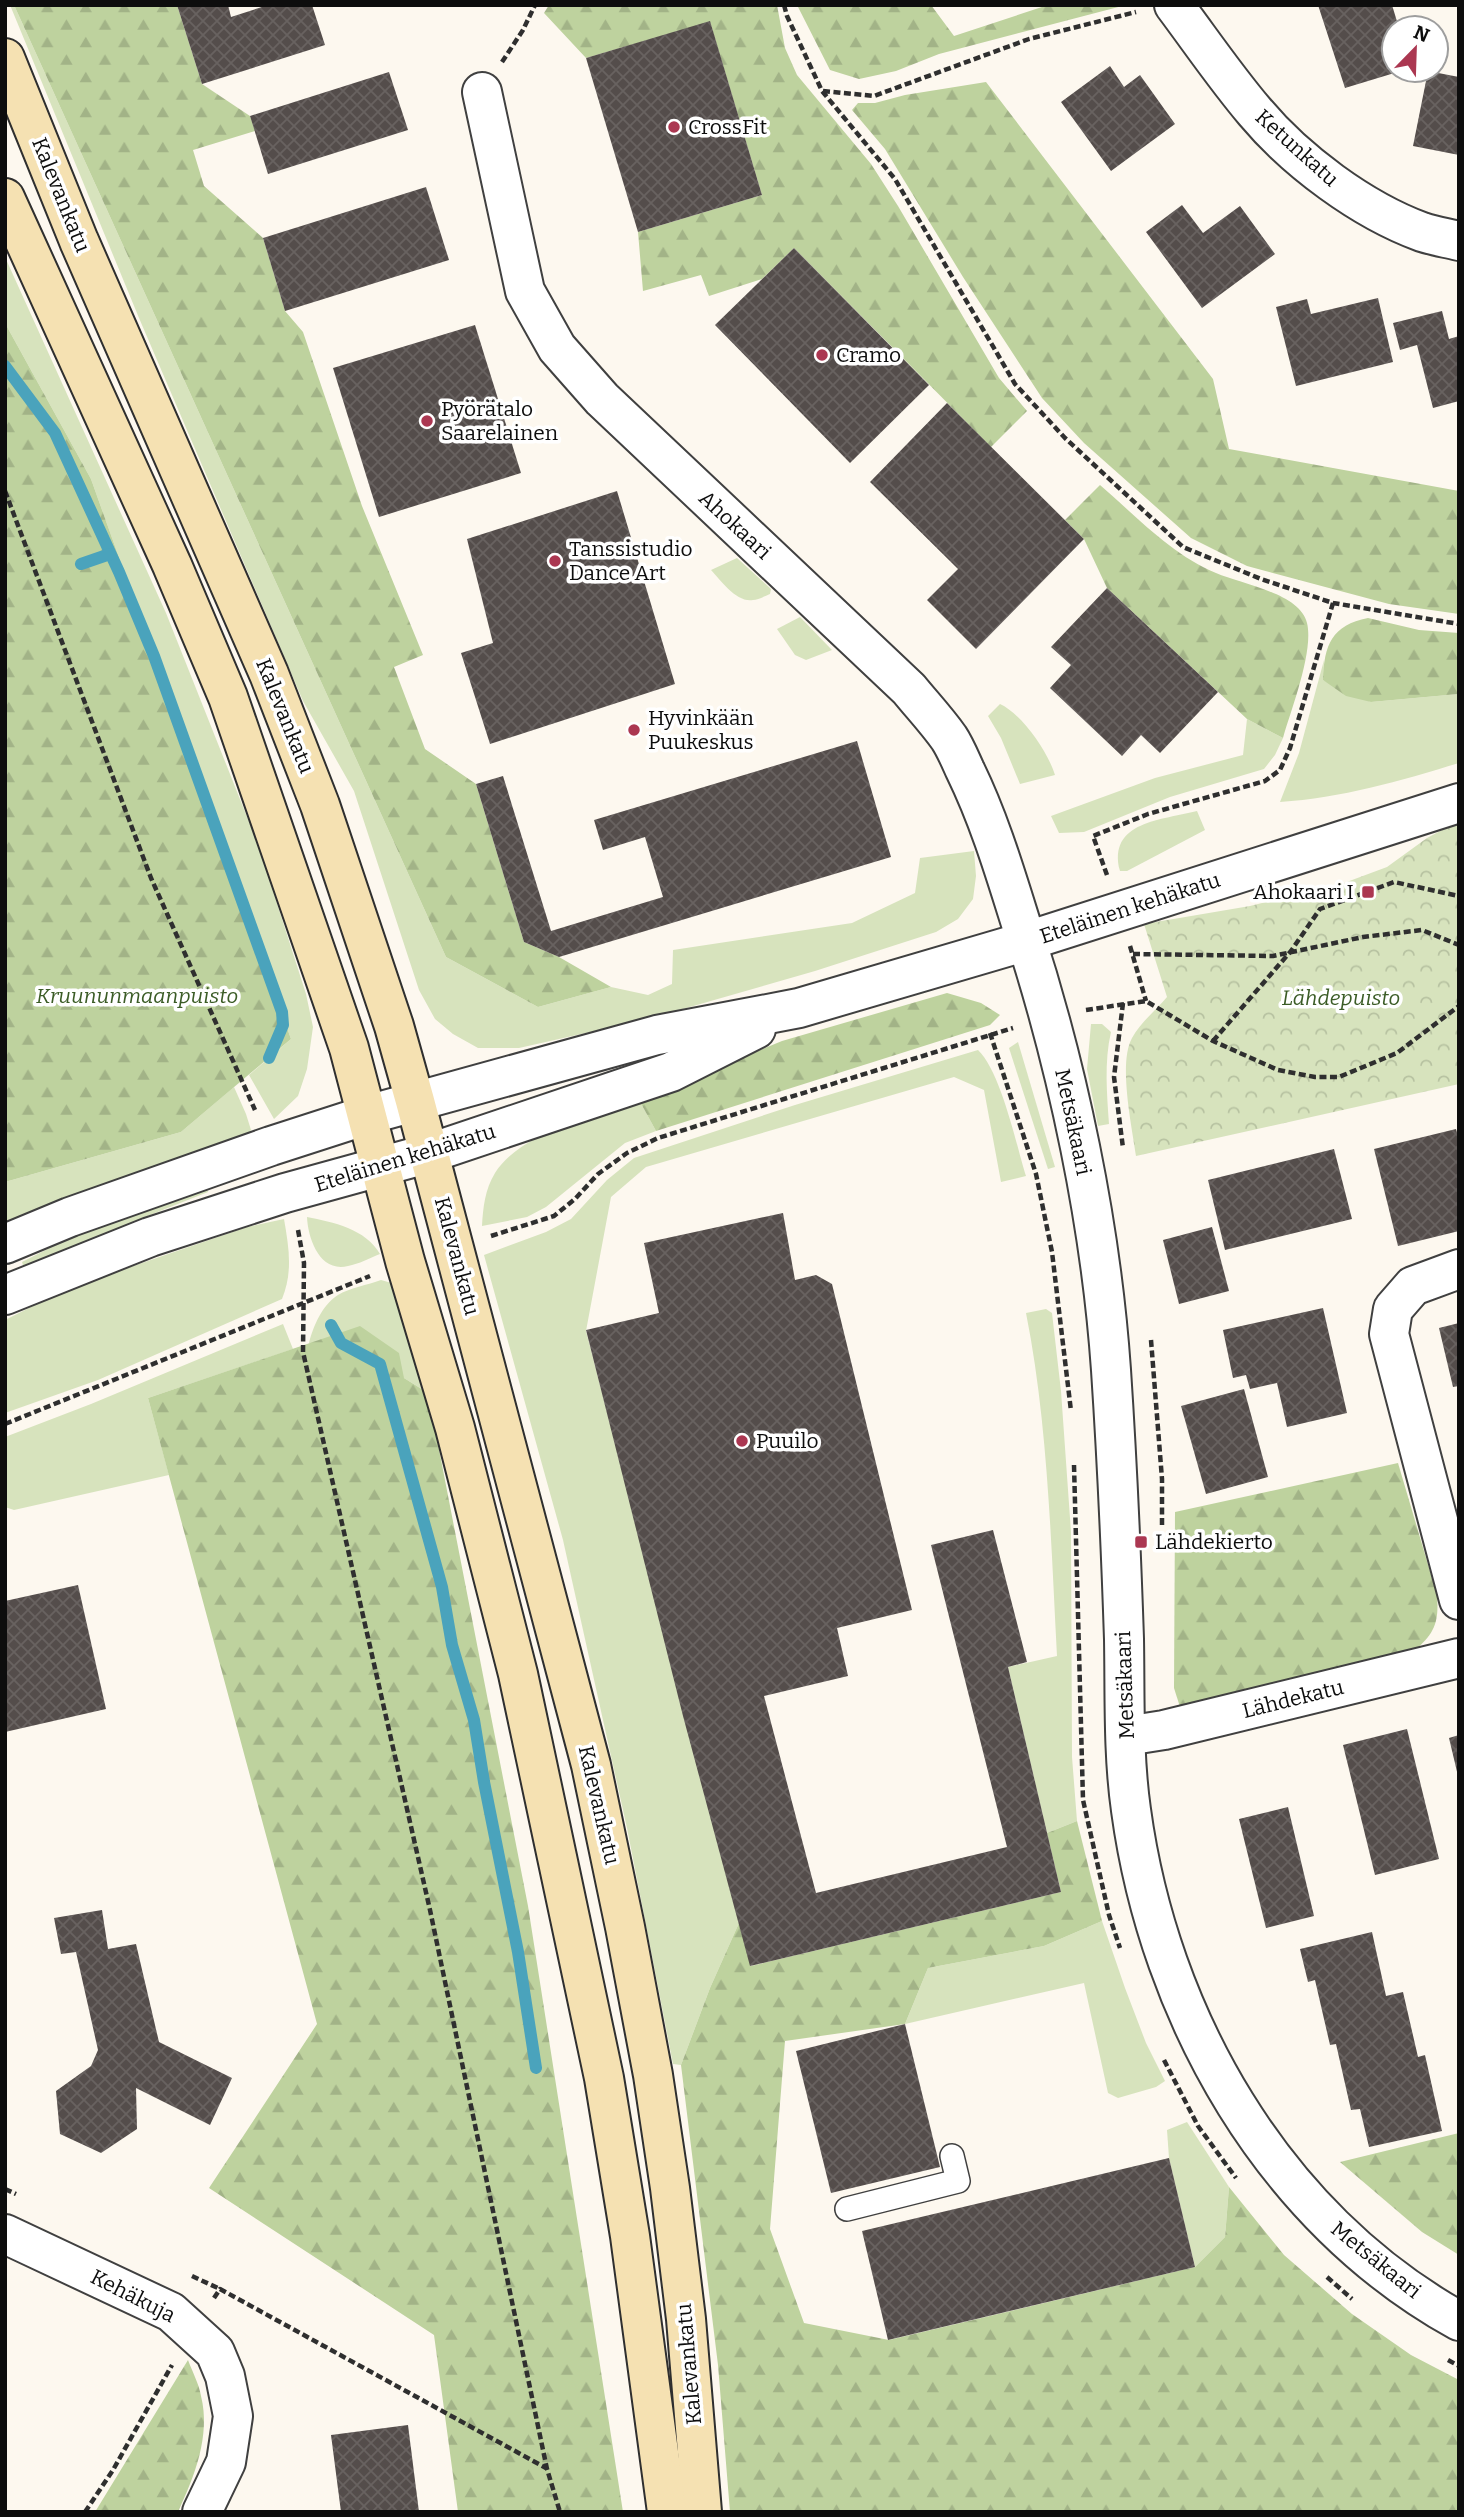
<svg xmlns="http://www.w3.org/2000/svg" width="1464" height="2517" font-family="Bitter,serif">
  <defs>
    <pattern id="forest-firs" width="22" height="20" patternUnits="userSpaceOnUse" patternTransform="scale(1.75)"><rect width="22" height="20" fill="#bed29e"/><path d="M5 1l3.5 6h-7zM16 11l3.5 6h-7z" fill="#a2b387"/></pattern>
    <pattern id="park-crowns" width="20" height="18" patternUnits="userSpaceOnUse" patternTransform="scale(1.75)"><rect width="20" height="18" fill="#d7e3bd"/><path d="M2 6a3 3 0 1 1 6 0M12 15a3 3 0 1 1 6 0" fill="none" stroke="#b7c2a1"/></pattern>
    <pattern id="building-cross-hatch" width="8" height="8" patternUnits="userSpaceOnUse" patternTransform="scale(1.75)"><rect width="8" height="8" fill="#544d4b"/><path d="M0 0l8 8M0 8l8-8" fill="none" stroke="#686260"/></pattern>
  </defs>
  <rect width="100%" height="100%" fill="#fdf8ef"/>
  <g fill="#d7e3bd">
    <polygon points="10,5 14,5 446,957 538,1007 611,987 648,995 672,984 673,950 852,923 915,893 920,858 974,851 976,876 973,899 958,919 936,932 815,971 648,1019 519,1048 478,1048 453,1034 435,1019 419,990 354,791 303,701 139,318"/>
    <polygon points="5,257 166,613 259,847 306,994 313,1027 307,1069 298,1096 274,1119 249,1075 291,1039 91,479 5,323"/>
    <path d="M 737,558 L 771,589 L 770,594 C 765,596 758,600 753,600 C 737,603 721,581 711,570 Z"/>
    <polygon points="800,617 832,650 806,660 795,655 777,629"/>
    <path d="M 1324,660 L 1323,680 L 1371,702 L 1459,694 L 1459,763 C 1400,781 1341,798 1280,802 L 1299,753 Z"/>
    <path d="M 1000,704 C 1022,714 1048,752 1055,775 L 1020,784 L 1001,738 L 988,716 Z"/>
    <polygon points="1247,719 1283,738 1275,755 1264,769 1170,797 1084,832 1059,833 1051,816 1155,778 1243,755"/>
    <path d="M 1197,811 L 1205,830 L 1127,871 L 1120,871 C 1107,821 1163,820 1197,811 Z"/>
    <path d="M 1091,1024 L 1102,1024 L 1111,1032 C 1104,1062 1107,1094 1109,1124 L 1098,1126 L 1087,1069 Z"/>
    <polygon points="1018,1042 1055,1167 1048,1169 1009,1048"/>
    <path d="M 978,1050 C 1001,1072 1016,1144 1026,1176 L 1001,1182 L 984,1090 L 954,1077 L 646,1167 L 611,1197 L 586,1331 L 739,1923 L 710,1988 L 681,2065 L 673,2064 L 627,1828 L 563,1540 L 484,1255 L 546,1232 L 571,1219 L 607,1180 L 634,1158 L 795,1105 Z"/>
    <polygon points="234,1087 246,1114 251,1130 246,1137 5,1224 5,1182 181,1132"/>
    <path d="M 639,1100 L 656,1131 L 625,1143 L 546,1207 L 527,1217 L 482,1226 C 483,1208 485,1189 495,1173 C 521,1132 595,1115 639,1100 Z"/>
    <polygon points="206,1186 208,1192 150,1215 25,1272 22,1262 81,1232"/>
    <path d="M 307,1217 C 333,1222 366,1229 380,1254 C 370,1258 359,1264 348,1266 C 320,1273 308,1239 307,1217 Z"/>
    <path d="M 284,1219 C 289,1248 293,1272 282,1299 L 98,1380 L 5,1413 L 5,1320 L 69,1288 L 247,1227 Z"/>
    <path d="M 381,1280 L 395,1284 L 428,1393 L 404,1378 L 309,1343 C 313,1327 322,1305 338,1295 C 349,1288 368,1285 381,1280 Z"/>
    <path d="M 1046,1309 L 1052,1313 L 1061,1391 L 1071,1532 L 1072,1757 L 1077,1821 L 1047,1833 L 1008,1667 L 1057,1656 C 1051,1544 1048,1423 1026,1313 Z"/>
    <polygon points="283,1324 293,1349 148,1398 169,1475 14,1510 5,1507 5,1437 91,1404"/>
    <polygon points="1102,1921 1125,1988 1146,2043 1165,2081 1156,2087 1118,2098 1108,2093 1084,1983 905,2024 928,1968 1044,1946"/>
    <polygon points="1187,2122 1229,2187 1225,2237 1195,2267 1169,2158 1167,2130"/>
  </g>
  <g fill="url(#forest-firs)">
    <polygon points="14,5 177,5 202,84 250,116 255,131 193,150 204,186 263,238 285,311 303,332 362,506 423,655 394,667 425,749 476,784 524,942 559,957 611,987 538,1007 446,957"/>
    <polygon points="549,5 777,5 785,48 797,75 871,164 898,206 999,378 1027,411 991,447 794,248 762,279 709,296 701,275 643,291 638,232 762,195 710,22 586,58 544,13"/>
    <polygon points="797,5 931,5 954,36 1048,5 1126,5 939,54 896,71 859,79 830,70"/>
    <polygon points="986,82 1213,379 1229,449 1459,491 1459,614 1389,604 1247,566 1191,538 1084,443 1042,398 963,277 885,149 852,110 858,103 875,103 905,95"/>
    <polygon points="5,323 91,479 291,1039 181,1132 5,1182"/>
    <path d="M 1100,485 C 1136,516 1172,555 1216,573 C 1241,584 1300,593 1307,623 C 1314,651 1291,710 1283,738 L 1247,719 L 1107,588 L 1084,539 L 1065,520 Z"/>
    <path d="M 1368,618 L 1419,630 L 1459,633 L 1459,694 L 1371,702 L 1346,696 L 1323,680 C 1324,645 1332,625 1368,618 Z"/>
    <polygon points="947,993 981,1003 1000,1015 990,1025 656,1131 639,1100 782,1041"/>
    <polygon points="360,1326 399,1353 404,1378 428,1393 528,1906 623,2512 458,2512 434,2335 209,2188 317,2024 148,1398"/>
    <path d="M 1398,1463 L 1437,1595 C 1439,1622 1435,1633 1414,1651 L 1180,1707 L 1174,1688 L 1175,1512 Z"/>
    <polygon points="1077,1821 1102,1921 1044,1946 928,1968 905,2024 785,2041 770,2229 804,2323 889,2340 1195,2267 1225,2237 1229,2187 1284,2255 1352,2314 1411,2355 1459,2380 1459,2512 730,2512 718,2365 681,2065 710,1988 739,1923 751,1966 1061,1892 1047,1833"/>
    <polygon points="1459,2133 1459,2255 1422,2232 1340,2162"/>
    <path d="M 188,2360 C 192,2371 199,2384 201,2396 C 211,2436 194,2477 178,2512 L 95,2512 Z"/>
  </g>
  <path fill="url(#park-crowns)" d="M 1459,821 L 1459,1084 L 1136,1156 C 1132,1127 1118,1063 1132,1038 C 1140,1023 1156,1010 1167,997 L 1144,924 L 1250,906 L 1344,883 L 1387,867 L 1427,838 Z"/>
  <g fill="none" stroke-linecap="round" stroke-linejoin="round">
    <g stroke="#4aa3bc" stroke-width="12">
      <polyline points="5,366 55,433 119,572 154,656 282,1012 283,1025 269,1058"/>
      <polyline points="81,564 110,554"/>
      <polyline points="331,1325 341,1343 380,1364 442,1587 452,1645 474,1720 484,1782 518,1952 536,2068"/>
    </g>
  </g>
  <g fill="url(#building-cross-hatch)">
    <polygon points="177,5 228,5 231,17 268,5 312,5 325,45 202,84"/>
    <polygon points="1318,5 1392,5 1399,28 1394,28 1394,70 1401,71 1345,88"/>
    <polygon points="710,21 762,195 638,232 586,58"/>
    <polygon points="1110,66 1124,87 1140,75 1175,124 1111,171 1061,102"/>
    <polygon points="1428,71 1459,77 1459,155 1413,146"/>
    <polygon points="389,72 408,130 268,174 250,116"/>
    <polygon points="426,187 449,260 285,311 263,238"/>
    <polygon points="1182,205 1203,233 1240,206 1275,254 1202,308 1146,232"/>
    <polygon points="794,248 929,385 850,463 715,325"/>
    <polygon points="1378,298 1393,362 1296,386 1276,307 1307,299 1311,314"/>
    <polygon points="1442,311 1449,339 1459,336 1459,401 1433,408 1417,345 1400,350 1393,323"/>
    <polygon points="475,325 521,473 379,517 333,368"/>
    <polygon points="947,403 1084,539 976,649 927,600 958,569 870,482"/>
    <polygon points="617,491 675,684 490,744 461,653 493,643 467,539"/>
    <polygon points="1107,588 1218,692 1160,753 1141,735 1122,756 1050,688 1071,665 1051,647"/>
    <polygon points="857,741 891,857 559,957 524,942 476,784 503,776 551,931 663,897 645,837 603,850 594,820"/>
    <polygon points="1456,1129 1459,1140 1459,1231 1398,1246 1374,1149"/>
    <polygon points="1334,1149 1352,1219 1225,1250 1208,1180"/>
    <polygon points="783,1213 795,1280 816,1275 832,1284 912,1610 837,1628 848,1676 764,1696 816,1893 1007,1847 931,1545 993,1530 1027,1662 1008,1667 1061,1892 750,1966 683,1716 586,1330 659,1313 644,1243"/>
    <polygon points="1212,1227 1229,1291 1179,1304 1163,1240"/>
    <polygon points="1323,1308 1347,1413 1287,1427 1277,1383 1250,1389 1246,1375 1233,1378 1223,1330"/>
    <polygon points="1459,1323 1459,1386 1453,1387 1439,1328"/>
    <polygon points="1244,1389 1268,1477 1206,1494 1181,1406"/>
    <polygon points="78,1585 106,1709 5,1732 5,1601"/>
    <polygon points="1407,1729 1439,1859 1375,1875 1343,1745"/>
    <polygon points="1459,1735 1459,1776 1458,1776 1449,1738"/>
    <polygon points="1288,1807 1314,1916 1266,1928 1239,1819"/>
    <polygon points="102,1910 108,1949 136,1944 159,2042 232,2078 210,2125 136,2088 137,2129 101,2153 60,2134 56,2091 91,2066 98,2050 76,1952 61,1954 54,1918"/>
    <polygon points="1372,1932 1386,1996 1403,1992 1418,2057 1425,2055 1442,2131 1369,2147 1360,2109 1351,2110 1336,2044 1330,2045 1315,1980 1308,1982 1300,1949"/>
    <polygon points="905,2024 940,2167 831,2193 796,2051"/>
    <polygon points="1169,2158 1195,2267 888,2340 862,2231"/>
    <polygon points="408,2425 419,2512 341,2512 331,2435"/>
  </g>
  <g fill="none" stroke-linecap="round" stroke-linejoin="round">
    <defs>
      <polyline id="service" points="847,2209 958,2181 952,2156"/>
      <g id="minor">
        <path d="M 1174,5 C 1201,41 1226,78 1255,112 C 1296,161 1362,210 1422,232 C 1434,236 1447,238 1459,241"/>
        <path d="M 482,92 L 525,291 L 557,348 L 602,399 L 909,689 C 922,705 937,721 949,738 C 955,747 960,759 965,770 C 990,821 1006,876 1023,930 C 1068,1068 1101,1225 1111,1370 C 1117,1460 1121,1549 1124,1639 C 1125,1696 1123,1754 1131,1810 C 1159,2016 1273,2218 1459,2321"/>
        <polyline points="1459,1269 1413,1286 1393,1309 1389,1334 1459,1600"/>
        <polyline points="1126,1736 1164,1730 1459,1658"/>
        <polyline points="5,2234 171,2312 215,2352 225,2376 233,2416 226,2462 202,2512"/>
      </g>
      <g id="tertiary">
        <polyline points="5,1244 70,1217 271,1146 367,1115 657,1035 799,1008 1027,941 1459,803"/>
        <polyline points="5,1295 150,1237 285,1193 430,1153 671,1072 756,1029"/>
      </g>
      <g id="secondary">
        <polyline points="5,58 79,241 269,674 320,805 394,1026 415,1101 591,1765 625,1927 653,2075 670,2188 686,2319 702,2512"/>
        <polyline points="5,198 172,565 228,697 349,1048 405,1261 455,1428 518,1674 557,1857 604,2078 630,2236 667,2512"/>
      </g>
    </defs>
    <use href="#service" stroke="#404040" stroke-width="26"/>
    <use href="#minor" stroke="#404040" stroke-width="42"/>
    <use href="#tertiary" stroke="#404040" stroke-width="42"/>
    <use href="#secondary" stroke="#2f2f2f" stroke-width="42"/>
    <g stroke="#2f2f2f" stroke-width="4.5" stroke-dasharray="7 3.5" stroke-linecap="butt">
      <polyline points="784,5 787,16 822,91 895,179 1015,384 1065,438 1183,547 1261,579 1333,603 1459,624"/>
      <polyline points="502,62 523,30 535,5"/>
      <polyline points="823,91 874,96 1029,39 1136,12"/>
      <polyline points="5,491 151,878 255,1110"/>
      <polyline points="1107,875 1093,836 1148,814 1265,781 1280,770 1290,748 1333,603"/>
      <polyline points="1130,946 1146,1001"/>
      <polyline points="1133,954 1273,956 1363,937 1422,930 1459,945"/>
      <polyline points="1123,1003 1114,1077 1123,1148"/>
      <polyline points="1086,1010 1146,1001 1213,1041 1278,1070 1315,1077 1339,1077 1397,1053 1459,1006"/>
      <polyline points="990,1033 1036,1174 1052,1252 1071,1411"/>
      <polyline points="1213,1041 1291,951 1320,909 1394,882 1459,896"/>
      <polyline points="298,1230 304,1263 303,1352 430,1910 547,2469 560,2512"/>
      <polyline points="491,1236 554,1216 575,1199 598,1174 627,1153 658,1138 1013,1028"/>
      <polyline points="1151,1340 1162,1479 1162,1527"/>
      <polyline points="5,1424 370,1276"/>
      <polyline points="1074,1465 1083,1800 1109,1915 1120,1948"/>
      <polyline points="1164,2060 1198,2126 1236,2178"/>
      <polyline points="5,2189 16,2194"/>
      <polyline points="192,2276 220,2289"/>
      <polyline points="1327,2277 1352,2299"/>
      <polyline points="214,2298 220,2289 546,2468"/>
      <polyline points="1448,2360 1459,2366"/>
      <polyline points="85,2512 113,2470 172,2365"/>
    </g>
    <use href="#service" stroke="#fff" stroke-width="23"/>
    <use href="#minor" stroke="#fff" stroke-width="38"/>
    <use href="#tertiary" stroke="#fff" stroke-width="38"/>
    <use href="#secondary" stroke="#f5e1b2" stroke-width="38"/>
  </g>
  <g fill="#ab3751" stroke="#fff" stroke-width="2.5">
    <circle cx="674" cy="127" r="7"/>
    <circle cx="822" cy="355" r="7"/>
    <circle cx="427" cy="421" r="7"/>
    <circle cx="555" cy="561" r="7"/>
    <circle cx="634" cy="730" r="7"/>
    <rect x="1361" y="885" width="14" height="14" rx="3.5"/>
    <circle cx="742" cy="1441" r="7"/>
    <rect x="1134" y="1535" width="14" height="14" rx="3.5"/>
  </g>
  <g text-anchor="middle" stroke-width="7" stroke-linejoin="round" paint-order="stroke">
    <g font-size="21" fill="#0d0d0d" stroke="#fff" text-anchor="start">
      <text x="688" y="134">CrossFit</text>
      <text x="836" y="362">Cramo</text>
      <text x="441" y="416">Pyörätalo<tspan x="441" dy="24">Saarelainen</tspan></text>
      <text x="569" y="556">Tanssistudio<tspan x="569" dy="24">Dance Art</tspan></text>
      <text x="648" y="725">Hyvinkään<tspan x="648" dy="24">Puukeskus</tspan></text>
      <text x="1354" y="899" text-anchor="end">Ahokaari I</text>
      <text x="756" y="1448">Puuilo</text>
      <text x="1155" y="1549">Lähdekierto</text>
    </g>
    <g font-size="21" fill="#0d0d0d" stroke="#fff">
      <text transform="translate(1297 148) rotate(42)" y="7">Ketunkatu</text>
      <text transform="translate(61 195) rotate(68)" y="7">Kalevankatu</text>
      <text transform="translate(735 525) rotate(43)" y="7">Ahokaari</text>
      <text transform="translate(285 716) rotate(68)" y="7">Kalevankatu</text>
      <text transform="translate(1130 908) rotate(-18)" y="7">Eteläinen kehäkatu</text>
      <text transform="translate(1073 1122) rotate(78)" y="7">Metsäkaari</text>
      <text transform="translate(405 1158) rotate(-17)" y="7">Eteläinen kehäkatu</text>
      <text transform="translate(457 1256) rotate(75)" y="7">Kalevankatu</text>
      <text transform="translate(1125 1685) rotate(-92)" y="7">Metsäkaari</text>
      <text transform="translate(1293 1699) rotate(-14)" y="7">Lähdekatu</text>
      <text transform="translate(599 1805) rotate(77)" y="7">Kalevankatu</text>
      <text transform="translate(1376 2260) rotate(39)" y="7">Metsäkaari</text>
      <text transform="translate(133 2296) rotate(27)" y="7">Kehäkuja</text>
      <text transform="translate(689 2364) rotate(-95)" y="7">Kalevankatu</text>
    </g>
    <g font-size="21" font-style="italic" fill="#3b5c26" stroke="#fff">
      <text x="137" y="1003">Kruununmaanpuisto</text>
      <text x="1341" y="1005">Lähdepuisto</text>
    </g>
  </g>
  <rect width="1464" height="2517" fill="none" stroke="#0d0d0d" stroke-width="14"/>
  <g transform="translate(1415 49) rotate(23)"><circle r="33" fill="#ffffff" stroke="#9e9e9e" stroke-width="2"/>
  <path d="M0-5L12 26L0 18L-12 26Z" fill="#ab3751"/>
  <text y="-10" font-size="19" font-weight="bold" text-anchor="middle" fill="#0d0d0d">N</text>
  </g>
</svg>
